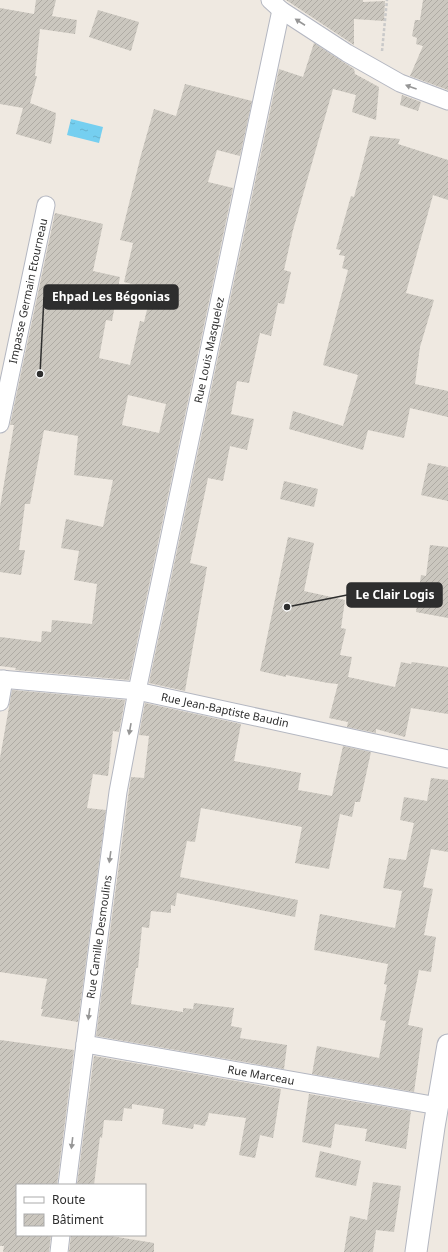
<svg xmlns="http://www.w3.org/2000/svg" width="448" height="1252" font-family="'Noto Sans',sans-serif">
  <defs>
    <pattern id="water-ripples" width="26" height="14" patternUnits="userSpaceOnUse"><rect width="26" height="14" fill="#75cff0"/><path d="M2 4q2-2 4 0t4 0M15 11q2-2 4 0t4 0" fill="none" stroke="#66b2ce"/></pattern>
    <pattern id="building-hatch" width="6" height="6" patternUnits="userSpaceOnUse"><rect width="6" height="6" fill="#cbc7bf"/><path d="M-1 1l2-2M0 6l6-6M5 7l2-2" fill="none" stroke="#afaba4"/></pattern>
  </defs>
  <rect width="100%" height="100%" fill="#efe9e1"/>
  <polygon fill="url(#water-ripples)" points="71,119 103,127 99,143 67,135"/>
  <g fill="url(#building-hatch)" fill-rule="evenodd">
    <polygon points="36,0 56,0 52,16 77,20 75,34 40,29 35,76 37,76 30,103 56,113 55,122 51,144 16,134 23,108 0,104 0,8 34,14"/>
    <polygon points="286,0 363,0 363,2 385,1 384,21 354,19 354,45"/>
    <polygon points="423,0 448,0 448,90 410,76 423,46 416,44 417,38 412,36 415,20 420,20"/>
    <polygon points="98,10 139,22 131,51 89,37"/>
    <polygon points="314,43 354,69 355,74 379,87 376,120 352,112 356,95 333,89 293,230 284,270 291,272 284,304 278,303 271,336 260,333 249,383 237,381 231,414 254,419 247,450 230,446 223,481 208,478 190,563 207,567 185,691 149,683 279,69 303,77"/>
    <path d="M 185,84 L 252,101 L 240,156 L 217,150 L 208,182 L 233,188 L 129,680 L 15,670 L 16,668 L 0,666 L 0,637 L 41,642 L 42,631 L 51,632 L 52,620 L 92,624 L 97,584 L 74,580 L 79,551 L 61,548 L 66,519 L 103,527 L 113,480 L 74,475 L 78,436 L 44,430 L 30,504 L 25,504 L 19,550 L 25,550 L 21,575 L 0,572 L 0,507 L 14,425 L 10,425 L 55,213 L 103,224 L 93,271 L 120,277 L 112,321 L 106,320 L 99,358 L 130,365 L 140,321 L 144,322 L 152,289 L 124,282 L 133,243 L 120,240 L 141,155 L 154,109 L 176,116 ZM 128,395 L 166,404 L 159,433 L 122,425 Z"/>
    <polygon points="402,95 421,102 418,111 400,105"/>
    <polygon points="370,136 400,139 398,144 448,160 448,200 433,195 406,293 434,300 420,347 415,384 448,391 448,417 410,408 404,438 368,430 363,450 289,429 293,411 343,426 358,375 323,365 348,270 342,268 345,256 339,255 341,250 336,249 351,196 354,197"/>
    <polygon points="428,463 448,467 448,501 421,495"/>
    <polygon points="284,481 318,489 314,507 280,499"/>
    <polygon points="288,537 314,543 304,591 345,600 341,628 346,629 340,655 352,657 348,677 395,687 401,662 411,664 412,662 448,667 448,714 411,708 405,737 376,729 376,733 347,727 348,722 329,718 338,684 328,683 286,675 286,677 260,671"/>
    <polygon points="430,545 448,547 448,618 416,612 421,575 426,576"/>
    <polygon points="12,690 125,700 119,732 113,731 108,776 93,774 87,808 106,810 78,1022 41,1016 43,1009 41,1009 47,979 0,972 0,758"/>
    <polygon points="145,703 241,724 234,761 301,773 298,790 332,796 343,746 371,752 360,802 355,802 352,817 340,814 329,869 295,863 302,827 201,808 195,842 187,841 180,877 298,900 295,917 177,893 175,906 171,905 171,913 151,911 149,928 142,927 138,968 136,968 131,1004 183,1012 183,1008 193,1009 194,1003 234,1008 231,1026 242,1028 240,1038 287,1045 284,1069 96,1036 129,790 131,777 144,778 149,736 139,735"/>
    <polygon points="431,778 448,780 448,852 431,849 423,887 433,889 424,935 436,937 431,972 419,970 408,1025 423,1028 414,1092 312,1074 317,1046 379,1058 386,1021 380,1020 387,985 384,984 388,964 314,950 320,914 395,928 402,891 383,888 389,858 406,860 414,823 400,820 404,797 427,801"/>
    <polygon points="0,1040 74,1050 57,1185 17,1185 17,1235 51,1235 49,1252 3,1252 4,1246 0,1246"/>
    <polygon points="94,1056 281,1089 273,1138 260,1135 255,1158 239,1155 246,1118 209,1113 207,1122 206,1122 205,1126 194,1124 193,1129 162,1124 164,1109 132,1104 132,1109 124,1108 122,1121 104,1120 102,1138 100,1137 94,1185 77,1185"/>
    <polygon points="309,1094 411,1111 406,1149 365,1141 367,1129 335,1124 331,1148 302,1142"/>
    <polygon points="320,1151 361,1161 356,1186 315,1177"/>
    <polygon points="373,1182 401,1186 394,1232 376,1230 373,1252 344,1252 350,1216 367,1220"/>
    <polygon points="71,1235 105,1235 154,1243 154,1252 69,1252"/>
  </g>
  <g fill="none" stroke-linecap="round" stroke-linejoin="round">
    <defs>
      <g id="minor">
        <polyline points="270,0 281,10 347,53 400,83 448,101"/>
        <polyline points="0,424 46,205"/>
        <polyline points="0,679 137,691 448,759"/>
        <polyline points="0,702 4,679"/>
        <polyline points="85,1044 438,1106"/>
        <polyline points="67,1185 85,1044 118,792 137,691 281,10"/>
        <polyline points="59,1252 61,1235"/>
      </g>
      <polyline id="tertiary" points="416,1252 434,1127 448,1045"/>
    </defs>
    <use href="#minor" stroke="#b4b7c1" stroke-width="19"/>
    <use href="#tertiary" stroke="#b4b7c1" stroke-width="23"/>
    <polyline stroke="#c9c9c9" stroke-width="2.5" stroke-dasharray="3 2" stroke-linecap="butt" points="382,51 387,0"/>
    <use href="#minor" stroke="#fff" stroke-width="17"/>
    <use href="#tertiary" stroke="#fff" stroke-width="21"/>
  </g>
  <defs><path id="oneway-solid" d="M-6-.8H1V-3.2L6.5 0L1 3.2V.8H-6Z"/></defs>
  <g fill="#969696">
    <use href="#oneway-solid" transform="translate(300 22) rotate(-147)"/>
    <use href="#oneway-solid" transform="translate(411 87) rotate(-160)"/>
    <use href="#oneway-solid" transform="translate(130 729) rotate(100)"/>
    <use href="#oneway-solid" transform="translate(110 857) rotate(98)"/>
    <use href="#oneway-solid" transform="translate(89 1014) rotate(98)"/>
    <use href="#oneway-solid" transform="translate(72 1143) rotate(97)"/>
  </g>
  <g text-anchor="middle" stroke-width="3.5" stroke-linejoin="round" paint-order="stroke">
    <g font-size="11" fill="#2e2e2e" stroke="#fff">
      <text transform="translate(28 291) rotate(-78)" y="4">Impasse Germain Etourneau</text>
      <text transform="translate(209 350) rotate(-78)" y="4">Rue Louis Masquelez</text>
      <text transform="translate(225 710) rotate(12)" y="4">Rue Jean-Baptiste Baudin</text>
      <text transform="translate(99 937) rotate(-82)" y="4">Rue Camille Desmoulins</text>
      <text transform="translate(261 1075) rotate(10)" y="4">Rue Marceau</text>
    </g>
  </g>
  <path fill="none" stroke="#2e2e2e" stroke-width="1.5" d="M40 374L44 297M287 607L347 595"/>
  <g fill="#2e2e2e" stroke="#fff" stroke-width="1.5">
    <circle cx="40" cy="374" r="4"/>
    <circle cx="287" cy="607" r="4"/>
  </g>
  <g fill="#2e2e2e" stroke="#2e2e2e" stroke-width="1.5">
    <rect x="44" y="285" width="134" height="24" rx="4"/>
    <rect x="347" y="583" width="95" height="24" rx="4"/>
  </g>
  <g font-size="12" text-anchor="middle" font-weight="bold" fill="#fff">
    <text x="111" y="301">Ehpad Les Bégonias</text>
    <text x="395" y="599">Le Clair Logis</text>
  </g>
  <rect x="16" y="1184" width="130" height="52" fill="#ffffff" stroke="#ababab"/>
  <rect x="24" y="1197" width="20" height="6" fill="#ffffff" stroke="#ababab"/>
  <text x="52" y="1204" font-size="12" fill="#2e2e2e">Route</text>
  <rect x="24" y="1214" width="20" height="12" fill="url(#building-hatch)" stroke="#ababab"/>
  <text x="52" y="1224" font-size="12" fill="#2e2e2e">Bâtiment</text>
</svg>
